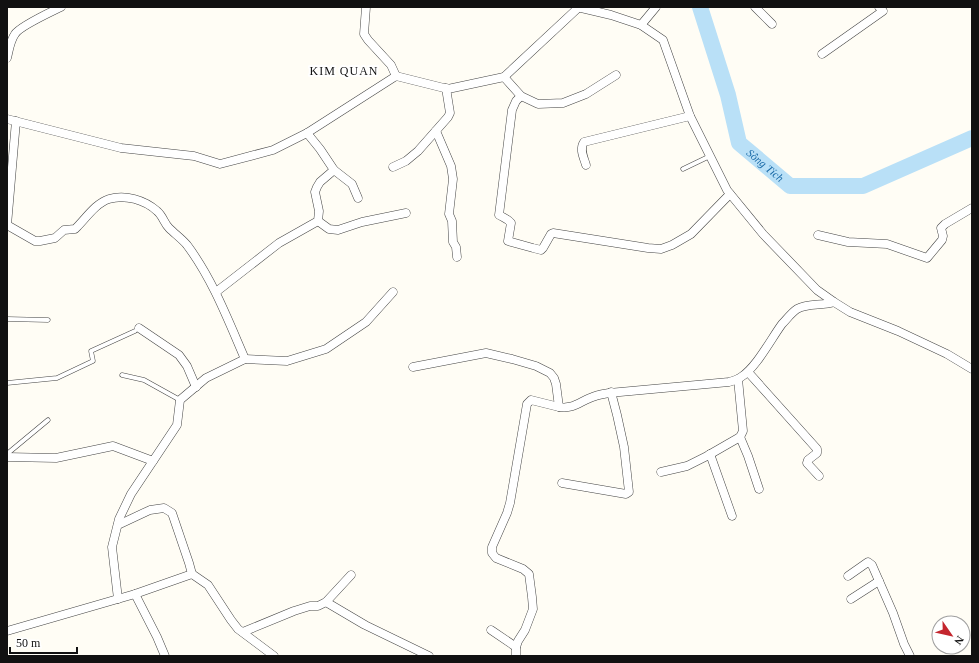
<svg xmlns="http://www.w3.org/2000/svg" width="979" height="663" font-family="Georgia,serif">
  <rect width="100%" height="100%" fill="#fffdf5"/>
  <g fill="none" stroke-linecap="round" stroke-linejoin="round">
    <path stroke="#b9e0f7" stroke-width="16" id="s1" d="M 700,7 L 728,95 L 739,143 L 790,186 L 863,186 L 972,138"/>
    <defs>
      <g id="service">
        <polyline points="683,169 710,156"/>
        <polyline points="7,319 48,320"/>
        <polyline points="122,375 144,380 180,400"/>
        <polyline points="7,383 57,378 93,361 91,351 135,331"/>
        <polyline points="7,454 48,420"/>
      </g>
      <g id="minor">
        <polyline points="366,7 364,34 368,40 391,65 396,76"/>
        <polyline points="577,7 611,15 641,25 663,40 690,116 727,190 763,234 817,290 834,302 850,312 898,331 947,354 972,369"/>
        <polyline points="755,7 772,24"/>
        <polyline points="641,25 656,7"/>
        <polyline points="822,54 883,11 879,7"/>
        <path d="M 7,58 C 9,50 10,41 15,34 C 20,26 51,12 61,7"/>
        <polyline points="504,77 521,96 538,104 563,103 586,94 616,75"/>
        <path d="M 521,96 L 516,101 L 512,110 L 499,215 C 504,218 508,219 511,223 L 508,241 L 533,248 L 541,250 L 543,248 L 551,234 L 553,233 L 648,248 L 661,249 L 672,245 L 691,234 L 730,194"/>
        <polyline points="7,119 121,148 194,156 220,164 273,150 307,133 396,76 448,89 504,77 578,8"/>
        <polyline points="436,131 451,166 453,179 449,214 452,221 453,242 456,247 457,257"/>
        <path d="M 586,165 C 584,158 579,149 584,142 L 690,116"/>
        <polyline points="393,167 406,161 418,151 448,117 450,113 446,88"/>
        <polyline points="334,170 352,184 358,198"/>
        <polyline points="318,221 329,229 338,230 362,222 406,213"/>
        <path d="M 7,225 L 35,241 L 40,241 L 55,238 L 64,230 L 75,229 L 77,227 C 86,218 96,203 109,199 C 125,194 145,200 157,211 C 163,216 164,223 169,228 C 175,234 182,239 187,245 C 213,280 228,320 245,359"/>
        <polyline points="7,225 16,121"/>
        <polyline points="818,235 848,242 887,244 927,258 942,240 943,236 941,228 945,224 972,208"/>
        <polyline points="216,292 279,243 318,221 319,211 315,192 317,187 320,182 334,170 320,149 307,133"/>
        <polyline points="139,328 179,355 187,366 196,387"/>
        <path d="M 413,367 L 486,353 L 512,359 L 536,366 L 550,373 L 554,378 L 556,384 L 559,407 C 573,409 578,403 590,398 C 596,395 603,394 609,393 L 729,382 C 733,381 737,380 741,377 C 756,368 771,339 782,324 C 787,319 791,313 797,309 C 808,303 822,306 834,302"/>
        <polyline points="748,372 817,449 817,453 808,460 807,463 819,476"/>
        <polyline points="740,437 748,456 759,489"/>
        <polyline points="710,454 732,516"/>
        <polyline points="7,457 56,458 113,446 153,461 177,425 180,400 206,378 245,359 287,361 326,349 366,322 393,292"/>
        <polyline points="661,472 687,466 707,456 740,437 743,431 738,379"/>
        <polyline points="562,483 626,494 629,492 624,447 617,415 611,392"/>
        <polyline points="118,525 150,510 164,508 172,513 189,563 192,574"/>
        <polyline points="192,574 208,585 231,620 238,629 274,656"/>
        <polyline points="848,576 868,562 872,565 893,613 904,644 910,656"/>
        <polyline points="135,594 157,637 165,656"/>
        <polyline points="118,599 112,547 119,519 131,494 153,461"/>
        <polyline points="851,599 879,581"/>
        <polyline points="326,602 365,625 429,656"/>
        <polyline points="491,630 516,647"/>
        <polyline points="7,631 135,594 192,574"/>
        <polyline points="243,632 294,611 310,606 318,606 326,602 351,575"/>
        <polyline points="516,656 516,647 518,641 525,630 533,609 532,597 529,574 523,569 496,558 492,553 492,547 507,513 510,503 527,404 531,400 559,407"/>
      </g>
    </defs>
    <use href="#service" stroke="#444" stroke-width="5"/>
    <use href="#minor" stroke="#444" stroke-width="9"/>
    <use href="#service" stroke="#fff" stroke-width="4"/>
    <use href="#minor" stroke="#fff" stroke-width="8"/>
  </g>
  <g text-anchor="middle" stroke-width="4" stroke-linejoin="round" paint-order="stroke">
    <g font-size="11" font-style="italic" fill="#1768a6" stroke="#fff">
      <text dy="4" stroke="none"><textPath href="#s1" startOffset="176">Sông Tích</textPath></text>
    </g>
    <g font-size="12" letter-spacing="1" fill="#111" stroke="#fff">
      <text x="344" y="75">KIM QUAN</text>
    </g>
  </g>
  <rect width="979" height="663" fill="none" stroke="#111111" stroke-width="16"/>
  <g transform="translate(951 635) rotate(124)"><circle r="19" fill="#ffffff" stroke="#a0a0a0"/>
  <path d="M0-3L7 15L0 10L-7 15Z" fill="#c4262e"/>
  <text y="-6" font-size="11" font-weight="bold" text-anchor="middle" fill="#111111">N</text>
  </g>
  <path d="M10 647v6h67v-6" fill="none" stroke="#111111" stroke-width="2"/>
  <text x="16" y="647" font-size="12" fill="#111111" stroke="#ffffff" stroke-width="3" paint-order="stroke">50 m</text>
</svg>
